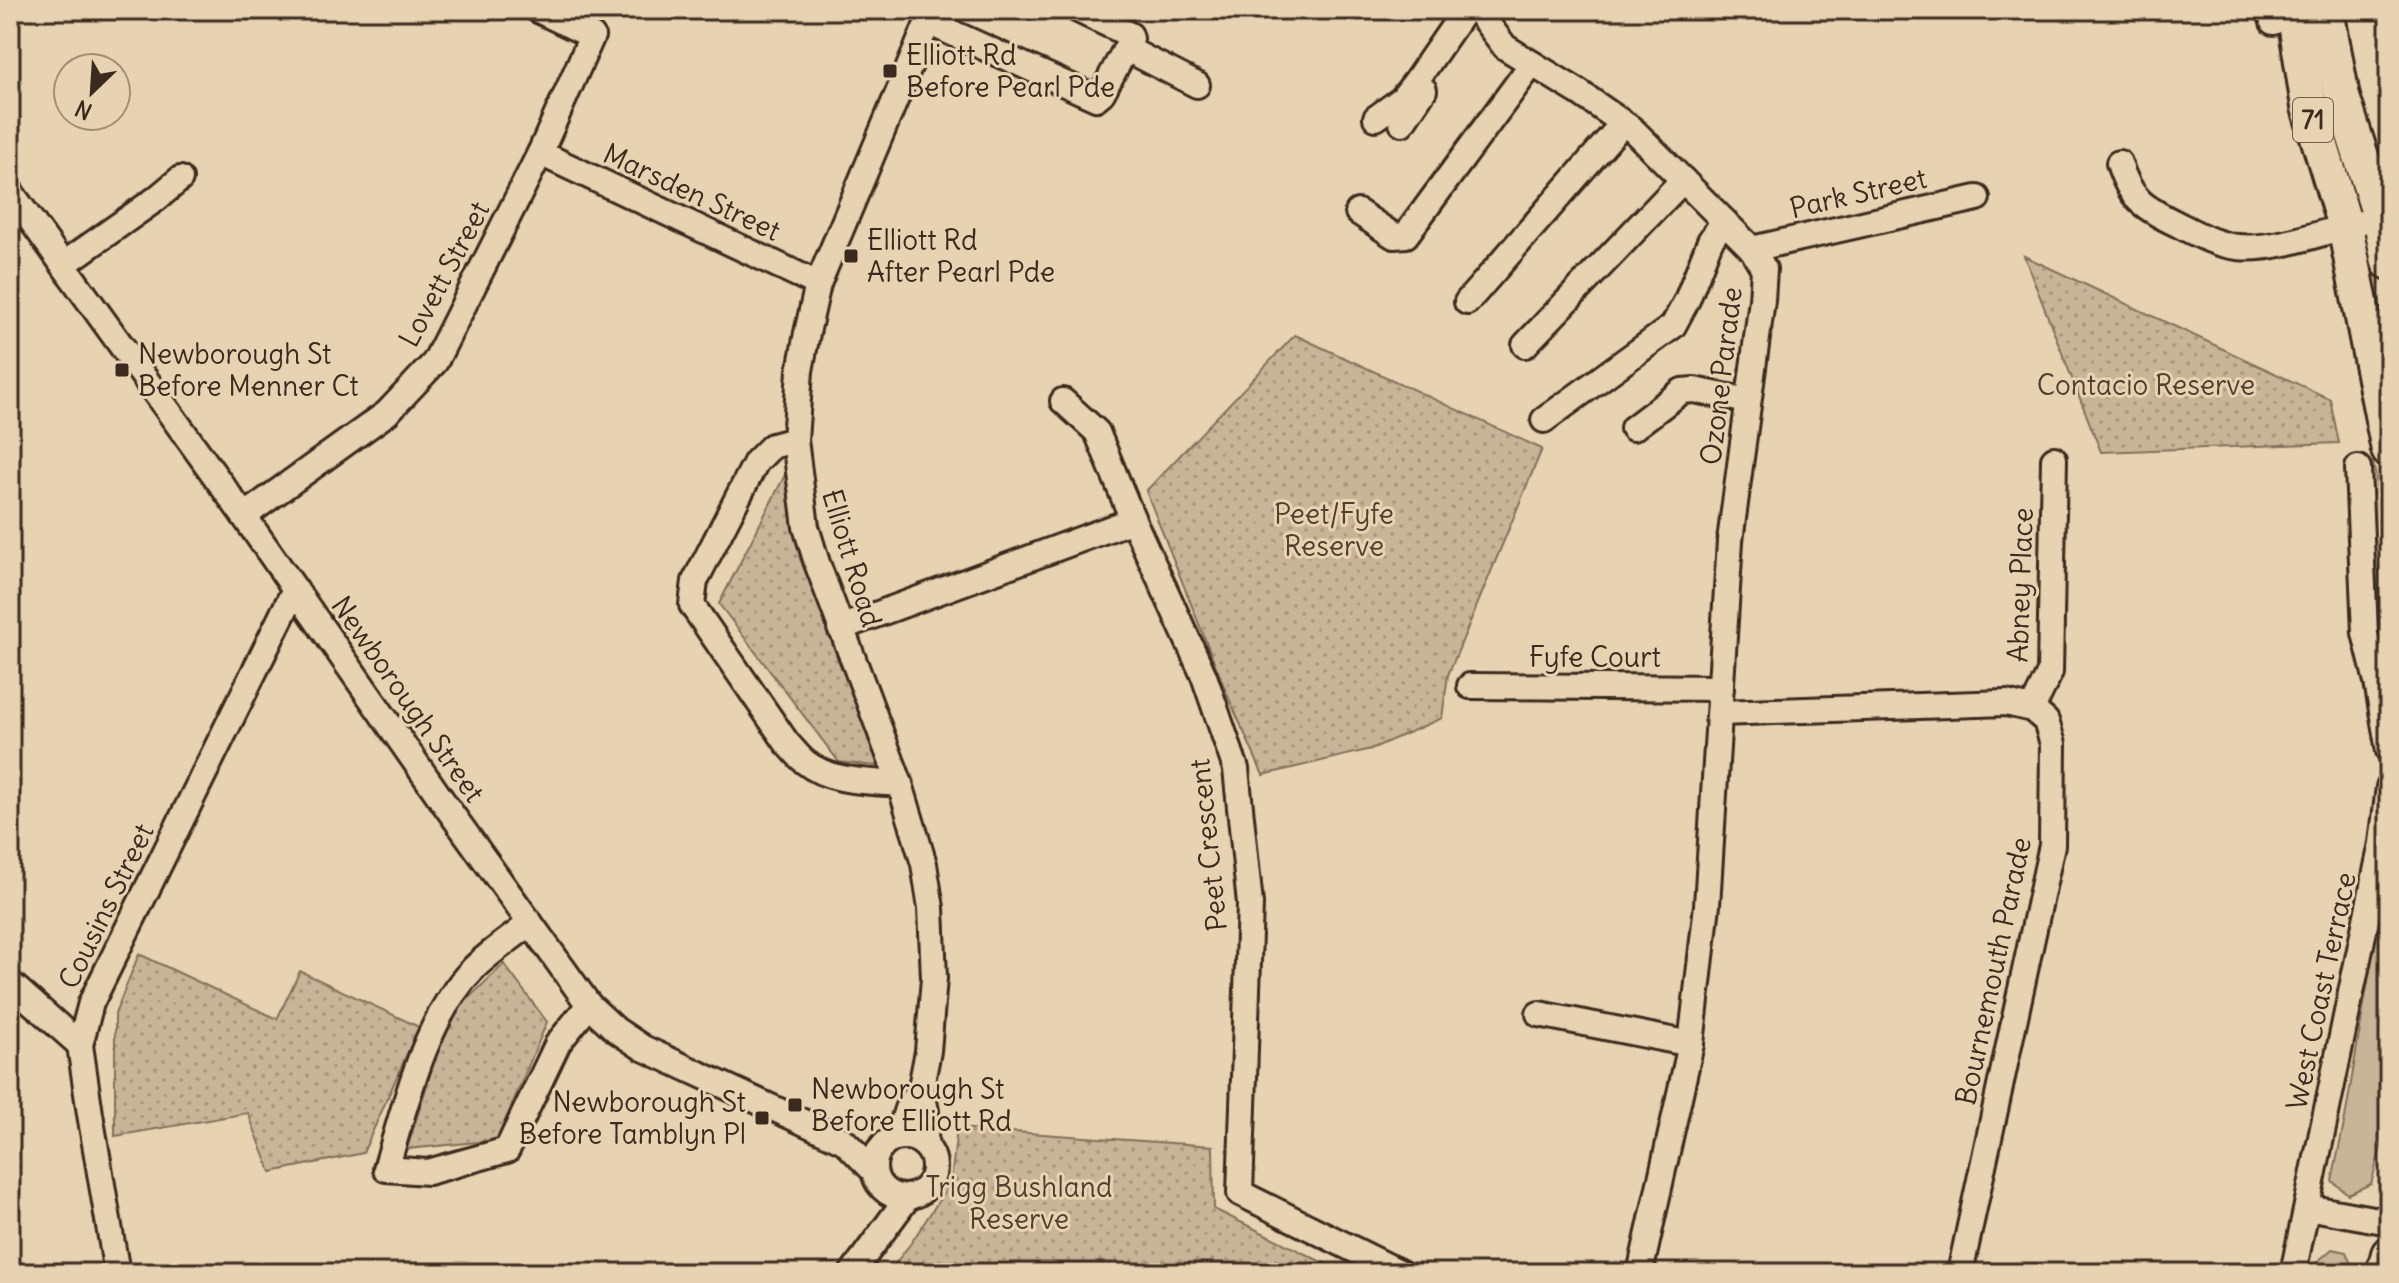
<svg xmlns="http://www.w3.org/2000/svg" width="2399" height="1283" font-family="Delius,sans-serif">
  <defs>
    <pattern id="park-dots" width="8" height="8" patternUnits="userSpaceOnUse" patternTransform="scale(2)"><rect width="8" height="8" fill="#c8b497"/><path d="M2 2h.1M6 6h.1" fill="none" stroke="#a4937b" stroke-width="1.8" stroke-linecap="round"/></pattern>
  </defs>
  <rect width="100%" height="100%" fill="#e7d2b1"/>
  <filter id="ink" filterUnits="userSpaceOnUse"><feTurbulence type="fractalNoise" baseFrequency=".0125" numOctaves="2"/><feDisplacementMap in="SourceGraphic" scale="16" xChannelSelector="R" yChannelSelector="G"/><feConvolveMatrix kernelMatrix="1 2 1 2 8 2 1 2 1" color-interpolation-filters="sRGB"/></filter>
  <g filter="url(#ink)">
    <g fill="#c8b497" stroke="#826f5a" stroke-width="2">
      <polygon points="2373,462 2389,548 2389,669 2381,635 2368,474"/>
      <polygon points="2389,854 2389,1117 2371,1184 2348,1194 2332,1181 2345,1119"/>
      <polygon points="2332,1249 2346,1252 2353,1269 2352,1273 2314,1273 2317,1262"/>
    </g>
    <g fill="url(#park-dots)" stroke="#826f5a" stroke-width="2">
      <polygon points="2024,256 2330,399 2339,443 2101,452"/>
      <polygon points="1295,335 1542,449 1448,675 1442,718 1371,749 1263,775 1227,694 1146,491"/>
      <polygon points="788,469 800,559 836,640 885,767 839,762 719,604"/>
      <polygon points="139,954 277,1019 300,971 419,1027 363,1153 271,1172 248,1113 115,1136 115,1014"/>
      <polygon points="504,964 547,1022 497,1140 407,1149 448,1018"/>
      <polygon points="957,1128 1213,1146 1214,1209 1344,1273 888,1273 911,1243 951,1182"/>
    </g>
    <g fill="none" stroke-linecap="round" stroke-linejoin="round">
      <defs>
        <g id="minor">
          <polyline points="1477,10 1505,47 1580,93 1632,129 1752,249 1764,269 1762,300 1730,541 1707,905 1691,1044 1640,1273"/>
          <polyline points="2270,10 2273,22"/>
          <polyline points="928,22 1096,98 1102,93 1131,39 1130,35 1078,10"/>
          <polyline points="1127,49 1197,85"/>
          <polyline points="1376,118 1402,99 1416,81 1465,10"/>
          <polyline points="1402,123 1424,90"/>
          <polyline points="540,153 818,284"/>
          <path d="M 2119,163 C 2130,198 2142,207 2175,223 C 2195,233 2215,245 2238,247 C 2274,251 2323,232 2358,223"/>
          <polyline points="10,191 244,516 446,806 589,1005 616,1030 643,1048 844,1141 874,1171"/>
          <polyline points="1358,212 1394,236 1406,235 1532,64"/>
          <polyline points="1752,249 1977,198"/>
          <polyline points="64,264 156,199 180,179"/>
          <polyline points="1467,302 1623,123"/>
          <polyline points="1525,345 1683,180"/>
          <polyline points="1063,401 1097,432 1133,520 1204,676 1236,769 1250,904 1240,1193 1401,1273"/>
          <polyline points="1544,420 1673,326 1687,300 1710,241 1724,221"/>
          <polyline points="1633,428 1682,391 1694,390 1748,401"/>
          <path d="M 795,440 L 772,446 L 756,462 L 695,581 L 692,605 L 787,743 C 793,749 799,757 805,762 C 831,783 869,781 900,784"/>
          <polyline points="2358,468 2365,633 2377,682 2389,751"/>
          <polyline points="244,516 387,413 435,362 540,153 592,36 538,10"/>
          <polyline points="840,628 1133,520"/>
          <polyline points="1470,686 1721,688"/>
          <polyline points="2032,709 2050,672 2054,459"/>
          <polyline points="1720,713 2006,703 2032,709 2046,721 2053,744 2052,845 1960,1273"/>
          <path d="M 530,923 C 511,939 488,953 472,970 C 425,1019 405,1106 386,1169 L 428,1172 L 507,1150 L 558,1043 L 589,1005"/>
          <polyline points="10,983 80,1045"/>
          <polyline points="1539,1014 1691,1044"/>
          <polyline points="921,1087 926,1111 925,1144"/>
          <circle cx="904" cy="1167" r="30"/>
          <polyline points="898,1137 907,1109 921,1087 928,1051 934,978 931,908 924,864 900,784 817,563 806,527 795,440 800,371 807,333 818,284 933,10"/>
          <polyline points="2307,1207 2389,1222"/>
          <polyline points="117,1273 90,1114 80,1045 91,1003 295,589"/>
          <polyline points="852,1273 908,1197"/>
          <polyline points="2293,1273 2382,843 2389,787"/>
        </g>
        <g id="highway">
          <polyline points="2294,10 2309,107 2345,226 2389,450"/>
          <polyline points="2326,10 2342,97 2380,216 2389,262"/>
          <polyline points="2384,1273 2389,1254"/>
        </g>
      </defs>
      <use href="#minor" stroke="#3b2a1e" stroke-width="30"/>
      <use href="#highway" stroke="#3b2a1e" stroke-width="40"/>
      <use href="#minor" stroke="#e7d2b1" stroke-width="24"/>
      <use href="#highway" stroke="#e7d2b1" stroke-width="34"/>
    </g>
  </g>
  <g fill="#3b2a1e" stroke="#e7d2b1" stroke-width="3">
    <rect x="882" y="63" width="16" height="16" rx="4"/>
    <rect x="843" y="248" width="16" height="16" rx="4"/>
    <rect x="114" y="362" width="16" height="16" rx="4"/>
    <rect x="787" y="1097" width="16" height="16" rx="4"/>
    <rect x="754" y="1110" width="16" height="16" rx="4"/>
  </g>
  <g text-anchor="middle" stroke-width="6" stroke-linejoin="round" paint-order="stroke">
    <rect fill="#e7d2b1" stroke="#6f5c4a" stroke-width="2" x="2293" y="98" width="40" height="44" rx="6"/>
    <g font-size="26" font-weight="bold" fill="#3b2a1e">
      <text x="2313" y="129">71</text>
    </g>
    <g font-size="28" fill="#3b2a1e" stroke="#e7d2b1" text-anchor="start">
      <text x="906" y="65">Elliott Rd<tspan x="906" dy="32">Before Pearl Pde</tspan></text>
      <text x="867" y="250">Elliott Rd<tspan x="867" dy="32">After Pearl Pde</tspan></text>
      <text x="138" y="364">Newborough St<tspan x="138" dy="32">Before Menner Ct</tspan></text>
      <text x="811" y="1099">Newborough St<tspan x="811" dy="32">Before Elliott Rd</tspan></text>
      <text x="746" y="1112" text-anchor="end">Newborough St<tspan x="746" dy="32">Before Tamblyn Pl</tspan></text>
    </g>
    <g font-size="28" fill="#3b2a1e" stroke="#e7d2b1">
      <text transform="translate(692 192) rotate(25)" y="10">Marsden Street</text>
      <text transform="translate(1858 193) rotate(-13)" y="10">Park Street</text>
      <text transform="translate(444 274) rotate(-62)" y="10">Lovett Street</text>
      <text transform="translate(1721 376) rotate(-83)" y="10">Ozone Parade</text>
      <text transform="translate(852 558) rotate(73)" y="10">Elliott Road</text>
      <text transform="translate(2020 585) rotate(-88)" y="10">Abney Place</text>
      <text x="1595" y="667">Fyfe Court</text>
      <text transform="translate(408 699) rotate(55)" y="10">Newborough Street</text>
      <text transform="translate(1208 845) rotate(-96)" y="10">Peet Crescent</text>
      <text transform="translate(106 906) rotate(-64)" y="10">Cousins Street</text>
      <text transform="translate(1993 971) rotate(-78)" y="10">Bournemouth Parade</text>
      <text transform="translate(2321 991) rotate(-78)" y="10">West Coast Terrace</text>
    </g>
    <g font-size="28" fill="#503f30" stroke="#e7d2b1">
      <text x="2146" y="395">Contacio Reserve</text>
      <text x="1334" y="524">Peet/Fyfe<tspan x="1334" dy="32">Reserve</tspan></text>
      <text x="1019" y="1197">Trigg Bushland<tspan x="1019" dy="32">Reserve</tspan></text>
    </g>
  </g>
  <rect width="2399" height="1283" fill="none" stroke="#e7d2b1" stroke-width="40"/>
  <rect x="20" y="20" width="2359" height="1243" fill="none" stroke="#3b2a1e" stroke-width="3" filter="url(#ink)"/>
  <g transform="translate(92 92) rotate(205)"><circle r="38" fill="#e7d2b1" stroke="#a28f76" stroke-width="2"/>
  <path d="M0-6L14 30L0 20L-14 30Z" fill="#3b2a1e"/>
  <text y="-12" font-size="22" font-weight="bold" text-anchor="middle" fill="#3b2a1e">N</text>
  </g>
</svg>
